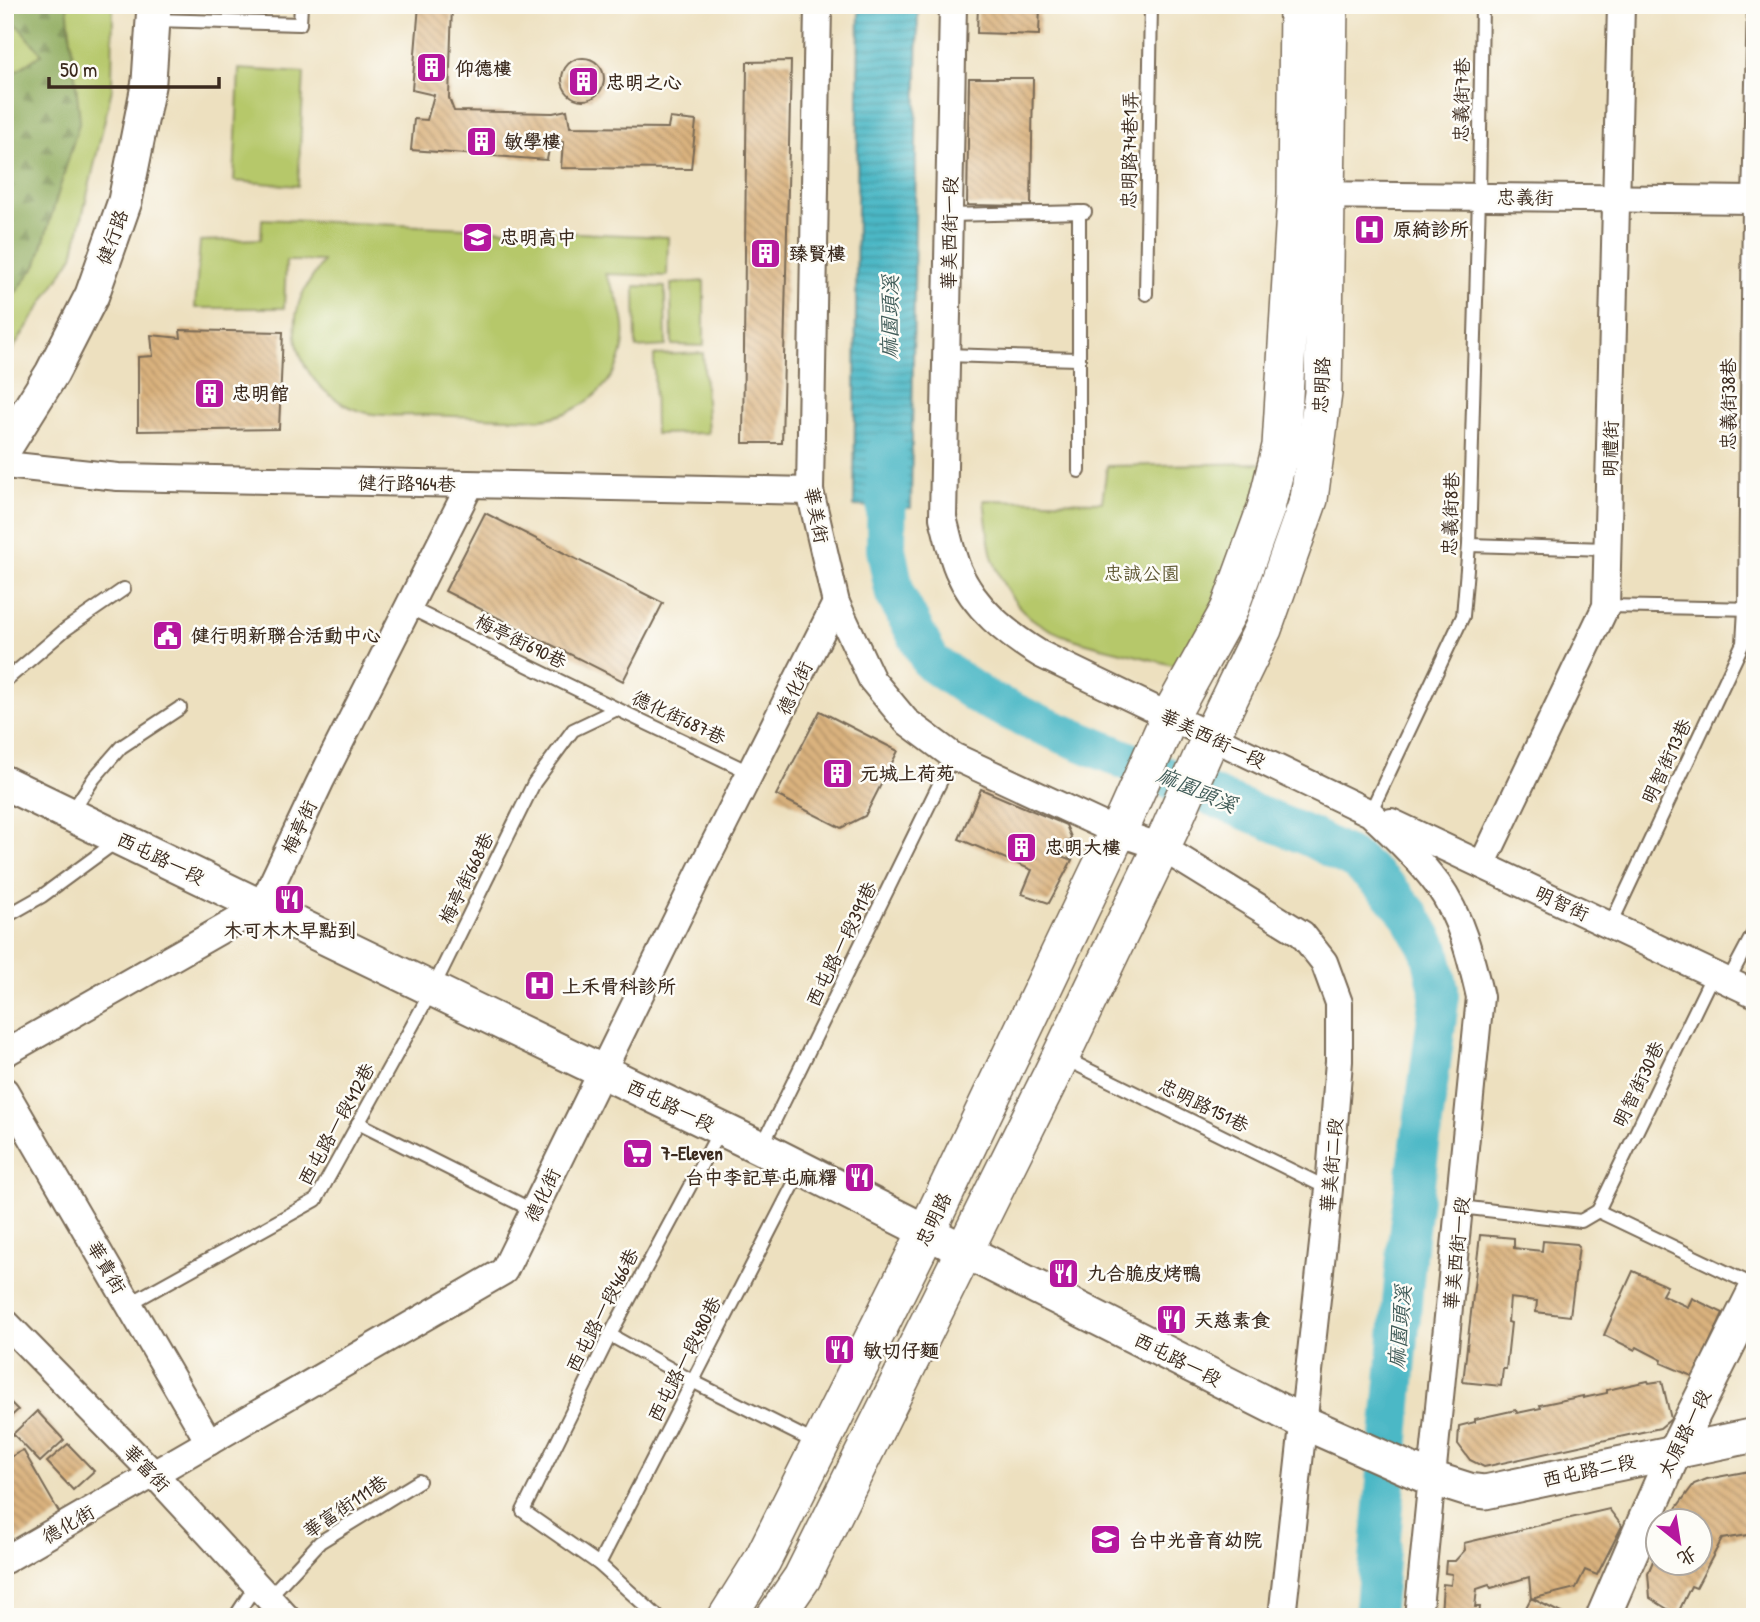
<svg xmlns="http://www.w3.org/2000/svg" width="1760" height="1622" font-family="'Patrick Hand','LXGW WenKai TC',sans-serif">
  <defs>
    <pattern id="forest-firs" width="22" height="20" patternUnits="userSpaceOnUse" patternTransform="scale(1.75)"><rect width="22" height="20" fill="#90ac5f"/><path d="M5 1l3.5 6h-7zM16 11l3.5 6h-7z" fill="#778c4e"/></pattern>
    <pattern id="water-rules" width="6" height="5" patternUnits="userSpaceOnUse" patternTransform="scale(1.75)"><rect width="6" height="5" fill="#4bb8c6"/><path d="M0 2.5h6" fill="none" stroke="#4096a0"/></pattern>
    <pattern id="building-back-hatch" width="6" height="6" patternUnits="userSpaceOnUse" patternTransform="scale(1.75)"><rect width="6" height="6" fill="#dab27e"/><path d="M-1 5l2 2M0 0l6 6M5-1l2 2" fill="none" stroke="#b29167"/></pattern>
  </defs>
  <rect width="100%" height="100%" fill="#fdfcf7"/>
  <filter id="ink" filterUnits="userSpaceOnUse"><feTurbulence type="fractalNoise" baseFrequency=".0143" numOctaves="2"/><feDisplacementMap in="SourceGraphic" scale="14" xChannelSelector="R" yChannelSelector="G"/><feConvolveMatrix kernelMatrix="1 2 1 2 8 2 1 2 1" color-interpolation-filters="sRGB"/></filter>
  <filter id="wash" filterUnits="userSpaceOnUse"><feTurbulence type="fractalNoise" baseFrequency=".00686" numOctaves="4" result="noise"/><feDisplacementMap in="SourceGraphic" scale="28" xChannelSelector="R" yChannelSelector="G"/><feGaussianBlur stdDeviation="1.57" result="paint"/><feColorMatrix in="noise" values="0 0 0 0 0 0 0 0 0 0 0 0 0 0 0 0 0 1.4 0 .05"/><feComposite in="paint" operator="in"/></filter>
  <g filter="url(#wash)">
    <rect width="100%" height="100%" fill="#ede0bf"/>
    <g fill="#b6c86b" stroke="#787944" stroke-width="2">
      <polygon points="5,5 113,5 112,89 73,256 5,361"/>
      <polygon points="239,69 304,73 298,186 234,181"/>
      <path d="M 262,219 L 668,237 L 667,276 L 605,274 C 614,290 622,306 624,325 C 629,374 587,415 540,419 C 500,418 461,416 421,415 C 404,415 384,417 367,413 C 318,401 284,353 299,303 C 304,286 315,275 323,261 L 286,261 L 284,308 L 195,308 L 200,241 L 261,239 Z"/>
      <polygon points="704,281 704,346 672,345 671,284"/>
      <polygon points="635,286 665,287 666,346 636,348"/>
      <polygon points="703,353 708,433 655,434 654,355"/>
      <path d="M 1263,463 L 1248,532 L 1183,668 C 1158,661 1134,655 1109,649 C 1050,634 1014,622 993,559 C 987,541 987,519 984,500 L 1102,502 L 1107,466 Z"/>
    </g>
    <polygon fill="url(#forest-firs)" stroke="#666b3e" stroke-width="2" points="5,5 67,5 80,120 37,264 5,307 5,78 42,54 5,11"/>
    <polygon fill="url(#water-rules)" stroke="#437172" stroke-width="2" points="859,5 918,5 911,508 854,506"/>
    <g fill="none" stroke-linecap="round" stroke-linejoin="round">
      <polyline stroke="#4bb8c6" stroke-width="40" points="887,453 886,549 895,594 931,662 983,698 1030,720 1310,837 1358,862 1389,890 1410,915 1430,950 1439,990 1439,1002 1408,1236 1374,1617"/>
    </g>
    <g id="blocks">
      <g fill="url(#building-back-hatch)">
        <polygon points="419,5 452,5 449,98 454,111 553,113 567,110 570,127 668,128 670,118 696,121 691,169 561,168 563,142 551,139 547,160 411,150 414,119 427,120 434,95 412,90"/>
        <polygon points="978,5 1040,5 1039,35 977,33"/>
        <circle cx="583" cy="79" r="21"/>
        <polygon points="791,61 782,443 743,443 747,62"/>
        <polygon points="969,78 1033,78 1031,206 967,205"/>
        <polygon points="180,330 283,332 279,429 138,431 138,357 153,356 151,335 181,338"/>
        <polygon points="485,513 663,603 623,681 445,591"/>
        <polygon points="820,711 898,751 865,816 841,828 776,795"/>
        <polygon points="981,789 1066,825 1071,837 1061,856 1072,860 1049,903 1022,894 1032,870 959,839"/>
        <polygon points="1480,1235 1514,1238 1514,1248 1542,1251 1543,1241 1577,1244 1579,1246 1570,1316 1536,1312 1537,1301 1510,1298 1508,1322 1511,1323 1506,1369 1503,1369 1501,1386 1463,1382"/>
        <polygon points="1633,1271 1667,1286 1662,1295 1688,1307 1692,1298 1723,1313 1694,1377 1661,1363 1662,1360 1637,1347 1635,1350 1604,1335"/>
        <polygon points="1648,1381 1649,1383 1662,1381 1671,1419 1660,1428 1484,1467 1470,1460 1458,1444 1459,1426 1475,1422 1475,1419 1516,1410 1517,1413 1541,1408 1540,1405 1583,1396 1583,1398 1607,1393 1607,1390"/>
        <polygon points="5,1397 18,1410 5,1422"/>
        <polygon points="37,1411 64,1440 40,1462 13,1434"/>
        <polygon points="68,1444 94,1471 73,1490 47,1462"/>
        <polygon points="23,1450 60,1514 12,1543 5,1532 5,1460"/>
        <polygon points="1755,1470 1755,1534 1722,1539 1696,1588 1691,1586 1677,1615 1650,1598 1648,1573 1658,1549 1658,1562 1700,1562 1700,1520 1671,1520 1677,1507 1694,1484 1707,1479"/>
        <polygon points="1609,1509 1622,1526 1597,1575 1585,1570 1576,1588 1531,1599 1529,1577 1491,1588 1489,1585 1477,1589 1475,1607 1480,1607 1479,1617 1441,1615 1443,1584 1451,1585 1452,1574 1445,1573 1446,1561 1455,1561 1465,1550 1464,1543"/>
        <polygon points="1531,1598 1569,1617 1521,1617"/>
      </g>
    </g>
  </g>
  <g filter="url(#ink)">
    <use href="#blocks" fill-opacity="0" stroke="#796a56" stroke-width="2"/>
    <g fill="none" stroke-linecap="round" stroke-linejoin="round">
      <defs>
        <g id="service">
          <polyline points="153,20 300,24 301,5"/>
          <polyline points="1079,212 1079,471"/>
          <polyline points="949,215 1085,212"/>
          <polyline points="1146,294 1151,5"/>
          <polyline points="946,355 1078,359"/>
          <polyline points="1469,545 1607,549"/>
          <polyline points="1606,606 1755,609"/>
          <polyline points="408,607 617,709"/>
          <polyline points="5,681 66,629 124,589"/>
          <polyline points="71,813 94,778 121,747 180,708"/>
          <polyline points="1370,813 1463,616 1469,545 1479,196 1482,5"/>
          <polyline points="5,917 42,896 117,841"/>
          <polyline points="1610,926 1743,643 1745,609 1749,200 1754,5"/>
          <polyline points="1728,981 1755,930"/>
          <polyline points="1064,1058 1329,1189"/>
          <polyline points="358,1123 534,1211"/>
          <polyline points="762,1146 953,756"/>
          <polyline points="1460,1207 1581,1221 1598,1211 1755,1286"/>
          <polyline points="1598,1211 1713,974"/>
          <polyline points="129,1304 316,1200 432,990 534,783 573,730 617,709 751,773"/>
          <polyline points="610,1335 694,1382 818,1444"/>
          <polyline points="599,1564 801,1170"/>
          <polyline points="268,1598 320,1542 419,1481"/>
          <polyline points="235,1617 256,1585"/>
          <polyline points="658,1617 599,1564 523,1511 610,1335 720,1130"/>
        </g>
        <g id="minor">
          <polyline points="818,5 810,491 836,603 872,680 906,721 953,756 1117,832 1161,847 1302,934 1324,962 1339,1003 1339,1061 1329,1189 1282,1617"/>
          <path d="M 953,5 L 943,518 C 948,535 951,554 958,570 C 974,608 1007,634 1040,654 L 1370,813 C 1394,835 1418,858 1438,885 C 1461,917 1471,958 1480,997 L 1418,1617"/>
          <polyline points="1309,195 1755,200"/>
          <polyline points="5,465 118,477 810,491"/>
          <polyline points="1391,822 1755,994"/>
          <polyline points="1482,865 1606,606 1621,5"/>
          <polyline points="5,1053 261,907 320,782 470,485"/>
          <polyline points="5,1091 209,1442"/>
          <polyline points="5,1322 154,1474 286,1617"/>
          <polyline points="5,1560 504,1271 701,870 836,603"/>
        </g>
        <g id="tertiary">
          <polyline points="5,448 52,373 92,295 125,201 149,81 154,5"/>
          <polyline points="5,783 761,1148 1305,1423 1425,1476 1469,1490 1485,1492 1755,1435"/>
          <polyline points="1603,1617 1674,1453 1755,1291"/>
        </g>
        <g id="secondary">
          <polyline points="727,1617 762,1561 927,1231 1126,814 1169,718 1229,610 1266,508 1281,446 1296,195 1298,5"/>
          <polyline points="775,1617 802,1578 1061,1056 1170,829 1211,736 1263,629 1309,499 1323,393 1329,5"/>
        </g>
      </defs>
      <use href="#service" stroke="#796a56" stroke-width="16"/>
      <use href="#minor" stroke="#796a56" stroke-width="30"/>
      <use href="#tertiary" stroke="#796a56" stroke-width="37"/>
      <use href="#secondary" stroke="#796a56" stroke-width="40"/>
      <use href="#service" stroke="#fff" stroke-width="12"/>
      <use href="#minor" stroke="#fff" stroke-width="26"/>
      <use href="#tertiary" stroke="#fff" stroke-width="33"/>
      <use href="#secondary" stroke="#fff" stroke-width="37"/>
    </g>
  </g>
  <defs>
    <symbol id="building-square" viewBox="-11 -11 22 22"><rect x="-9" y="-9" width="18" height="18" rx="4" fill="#b5179e" stroke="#fdfcf7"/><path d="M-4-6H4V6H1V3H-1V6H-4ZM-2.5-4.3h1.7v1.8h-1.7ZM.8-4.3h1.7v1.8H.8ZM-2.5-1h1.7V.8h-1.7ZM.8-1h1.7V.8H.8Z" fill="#fff"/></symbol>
    <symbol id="hospital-square" viewBox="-11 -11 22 22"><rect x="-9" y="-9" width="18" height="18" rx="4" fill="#b5179e" stroke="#fdfcf7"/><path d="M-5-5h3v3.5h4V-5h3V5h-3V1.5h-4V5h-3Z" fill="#fff"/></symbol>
    <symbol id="school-square" viewBox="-11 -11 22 22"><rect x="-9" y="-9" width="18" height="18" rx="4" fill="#b5179e" stroke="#fdfcf7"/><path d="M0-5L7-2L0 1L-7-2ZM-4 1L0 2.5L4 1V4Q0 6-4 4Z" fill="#fff"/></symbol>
    <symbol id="civic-square" viewBox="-11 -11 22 22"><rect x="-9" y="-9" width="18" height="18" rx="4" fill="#b5179e" stroke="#fdfcf7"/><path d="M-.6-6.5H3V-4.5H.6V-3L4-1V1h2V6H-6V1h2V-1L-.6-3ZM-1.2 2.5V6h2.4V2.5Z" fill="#fff"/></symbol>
    <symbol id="restaurant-square" viewBox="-11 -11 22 22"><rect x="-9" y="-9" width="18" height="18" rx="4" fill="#b5179e" stroke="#fdfcf7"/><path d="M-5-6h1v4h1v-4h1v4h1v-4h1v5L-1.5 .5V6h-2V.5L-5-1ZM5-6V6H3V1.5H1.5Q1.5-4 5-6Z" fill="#fff"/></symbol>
    <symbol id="supermarket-square" viewBox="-11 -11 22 22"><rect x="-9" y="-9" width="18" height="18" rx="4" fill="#b5179e" stroke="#fdfcf7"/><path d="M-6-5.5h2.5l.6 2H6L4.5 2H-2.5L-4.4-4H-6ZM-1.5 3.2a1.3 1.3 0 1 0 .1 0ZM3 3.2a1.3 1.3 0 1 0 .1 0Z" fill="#fff"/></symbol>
  </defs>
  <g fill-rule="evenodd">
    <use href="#building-square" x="414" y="50" width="35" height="35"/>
    <use href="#building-square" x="566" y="64" width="35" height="35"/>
    <use href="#building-square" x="464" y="124" width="35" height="35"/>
    <use href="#hospital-square" x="1352" y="212" width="35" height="35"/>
    <use href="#school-square" x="460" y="220" width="35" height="35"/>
    <use href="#building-square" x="748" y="236" width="35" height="35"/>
    <use href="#building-square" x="192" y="376" width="35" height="35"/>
    <use href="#civic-square" x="150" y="618" width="35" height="35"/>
    <use href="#building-square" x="820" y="756" width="35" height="35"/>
    <use href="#building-square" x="1004" y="830" width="35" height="35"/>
    <use href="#restaurant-square" x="272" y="882" width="35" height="35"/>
    <use href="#hospital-square" x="522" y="968" width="35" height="35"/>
    <use href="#supermarket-square" x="620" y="1136" width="35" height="35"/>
    <use href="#restaurant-square" x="842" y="1160" width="35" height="35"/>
    <use href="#restaurant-square" x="1046" y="1256" width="35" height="35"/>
    <use href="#restaurant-square" x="1154" y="1302" width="35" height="35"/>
    <use href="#restaurant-square" x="822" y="1332" width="35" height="35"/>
    <use href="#school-square" x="1088" y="1522" width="35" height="35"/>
  </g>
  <g text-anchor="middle" stroke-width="5" stroke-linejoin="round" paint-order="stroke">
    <g font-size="19" font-weight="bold" fill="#3b2a1e" stroke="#fdfcf7" text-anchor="start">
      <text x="455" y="75">仰德樓</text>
      <text x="606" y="89">忠明之心</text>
      <text x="504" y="148">敏學樓</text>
      <text x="1393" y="236">原綺診所</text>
      <text x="500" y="244">忠明高中</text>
      <text x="789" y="260">臻賢樓</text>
      <text x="232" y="400">忠明館</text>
      <text x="191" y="642">健行明新聯合活動中心</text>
      <text x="860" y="780">元城上荷苑</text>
      <text x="1045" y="854">忠明大樓</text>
      <text x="290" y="937" text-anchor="middle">木可木木早點到</text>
      <text x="562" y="993">上禾骨科診所</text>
      <text x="661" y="1160">7-Eleven</text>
      <text x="837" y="1184" text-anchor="end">台中李記草屯麻糬</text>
      <text x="1087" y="1280">九合脆皮烤鴨</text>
      <text x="1194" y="1327">天慈素食</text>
      <text x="863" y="1357">敏切仔麵</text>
      <text x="1129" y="1547">台中光音育幼院</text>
    </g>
    <g font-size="19" fill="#3b2a1e" stroke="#fdfcf7">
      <text transform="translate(1461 100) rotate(-89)" y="7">忠義街7巷</text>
      <text transform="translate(1129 150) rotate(-89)" y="7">忠明路74巷1弄</text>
      <text transform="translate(1525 197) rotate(1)" y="7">忠義街</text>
      <text transform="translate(949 233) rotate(-89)" y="7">華美西街一段</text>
      <text transform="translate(112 237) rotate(-70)" y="7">健行路</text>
      <text transform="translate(1321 385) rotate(-87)" y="7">忠明路</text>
      <text transform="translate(1728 404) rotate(-90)" y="7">忠義街38巷</text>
      <text transform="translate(1610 449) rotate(-89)" y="7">明禮街</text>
      <text transform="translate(407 483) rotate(1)" y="7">健行路964巷</text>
      <text transform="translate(1450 514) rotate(-88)" y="7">忠義街8巷</text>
      <text transform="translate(817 515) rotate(79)" y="7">華美街</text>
      <text transform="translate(521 641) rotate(26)" y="7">梅亭街690巷</text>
      <text transform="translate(794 688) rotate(-64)" y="7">德化街</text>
      <text transform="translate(679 717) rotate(25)" y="7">德化街687巷</text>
      <text transform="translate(1213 738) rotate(25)" y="7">華美西街一段</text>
      <text transform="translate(1666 761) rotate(-65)" y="7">明智街13巷</text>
      <text transform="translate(299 827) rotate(-65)" y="7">梅亭街</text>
      <text transform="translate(161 858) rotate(26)" y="7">西屯路一段</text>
      <text transform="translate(466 878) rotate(-64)" y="7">梅亭街668巷</text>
      <text transform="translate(1562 903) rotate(25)" y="7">明智街</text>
      <text transform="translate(841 944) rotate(-64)" y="7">西屯路一段391巷</text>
      <text transform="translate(1638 1084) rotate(-64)" y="7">明智街30巷</text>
      <text transform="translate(671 1105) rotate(26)" y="7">西屯路一段</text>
      <text transform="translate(1204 1105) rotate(26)" y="7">忠明路151巷</text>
      <text transform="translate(336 1124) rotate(-61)" y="7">西屯路一段412巷</text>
      <text transform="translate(1331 1165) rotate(-85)" y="7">華美街二段</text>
      <text transform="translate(542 1195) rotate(-64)" y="7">德化街</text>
      <text transform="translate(933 1219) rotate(-64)" y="7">忠明路</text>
      <text transform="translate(1456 1253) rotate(-84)" y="7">華美西街一段</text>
      <text transform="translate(107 1267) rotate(60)" y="7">華貴街</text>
      <text transform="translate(602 1310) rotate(-63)" y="7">西屯路一段466巷</text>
      <text transform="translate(684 1359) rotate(-63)" y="7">西屯路一段480巷</text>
      <text transform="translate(1178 1359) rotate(27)" y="7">西屯路一段</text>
      <text transform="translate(1684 1433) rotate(-64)" y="7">太原路一段</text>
      <text transform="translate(147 1468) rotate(46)" y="7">華富街</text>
      <text transform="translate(1589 1470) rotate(-12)" y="7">西屯路二段</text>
      <text transform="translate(345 1506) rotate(-34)" y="7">華富街111巷</text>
      <text transform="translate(68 1524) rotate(-30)" y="7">德化街</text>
    </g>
    <g font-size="19" fill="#605935" stroke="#fdfcf7">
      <text x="1142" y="580">忠誠公園</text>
    </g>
    <g font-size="21" font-style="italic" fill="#415c59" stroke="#fdfcf7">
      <text transform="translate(890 317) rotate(-89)" y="7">麻園頭溪</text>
      <text transform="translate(1197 790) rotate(23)" y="7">麻園頭溪</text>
      <text transform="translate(1400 1327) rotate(-85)" y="7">麻園頭溪</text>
    </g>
  </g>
  <rect width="1760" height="1622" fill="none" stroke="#fdfcf7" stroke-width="28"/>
  <g transform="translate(1679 1542) rotate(150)"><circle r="33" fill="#fdfcf7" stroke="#afa8a0" stroke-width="2"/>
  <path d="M0-5L12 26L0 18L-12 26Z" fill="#b5179e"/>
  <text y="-10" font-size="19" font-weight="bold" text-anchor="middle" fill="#3b2a1e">北</text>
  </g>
  <path d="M49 77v10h170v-10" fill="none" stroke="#3b2a1e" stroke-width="3.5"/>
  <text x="60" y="77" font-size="21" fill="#3b2a1e" stroke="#fdfcf7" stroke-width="5" paint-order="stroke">50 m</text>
</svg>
